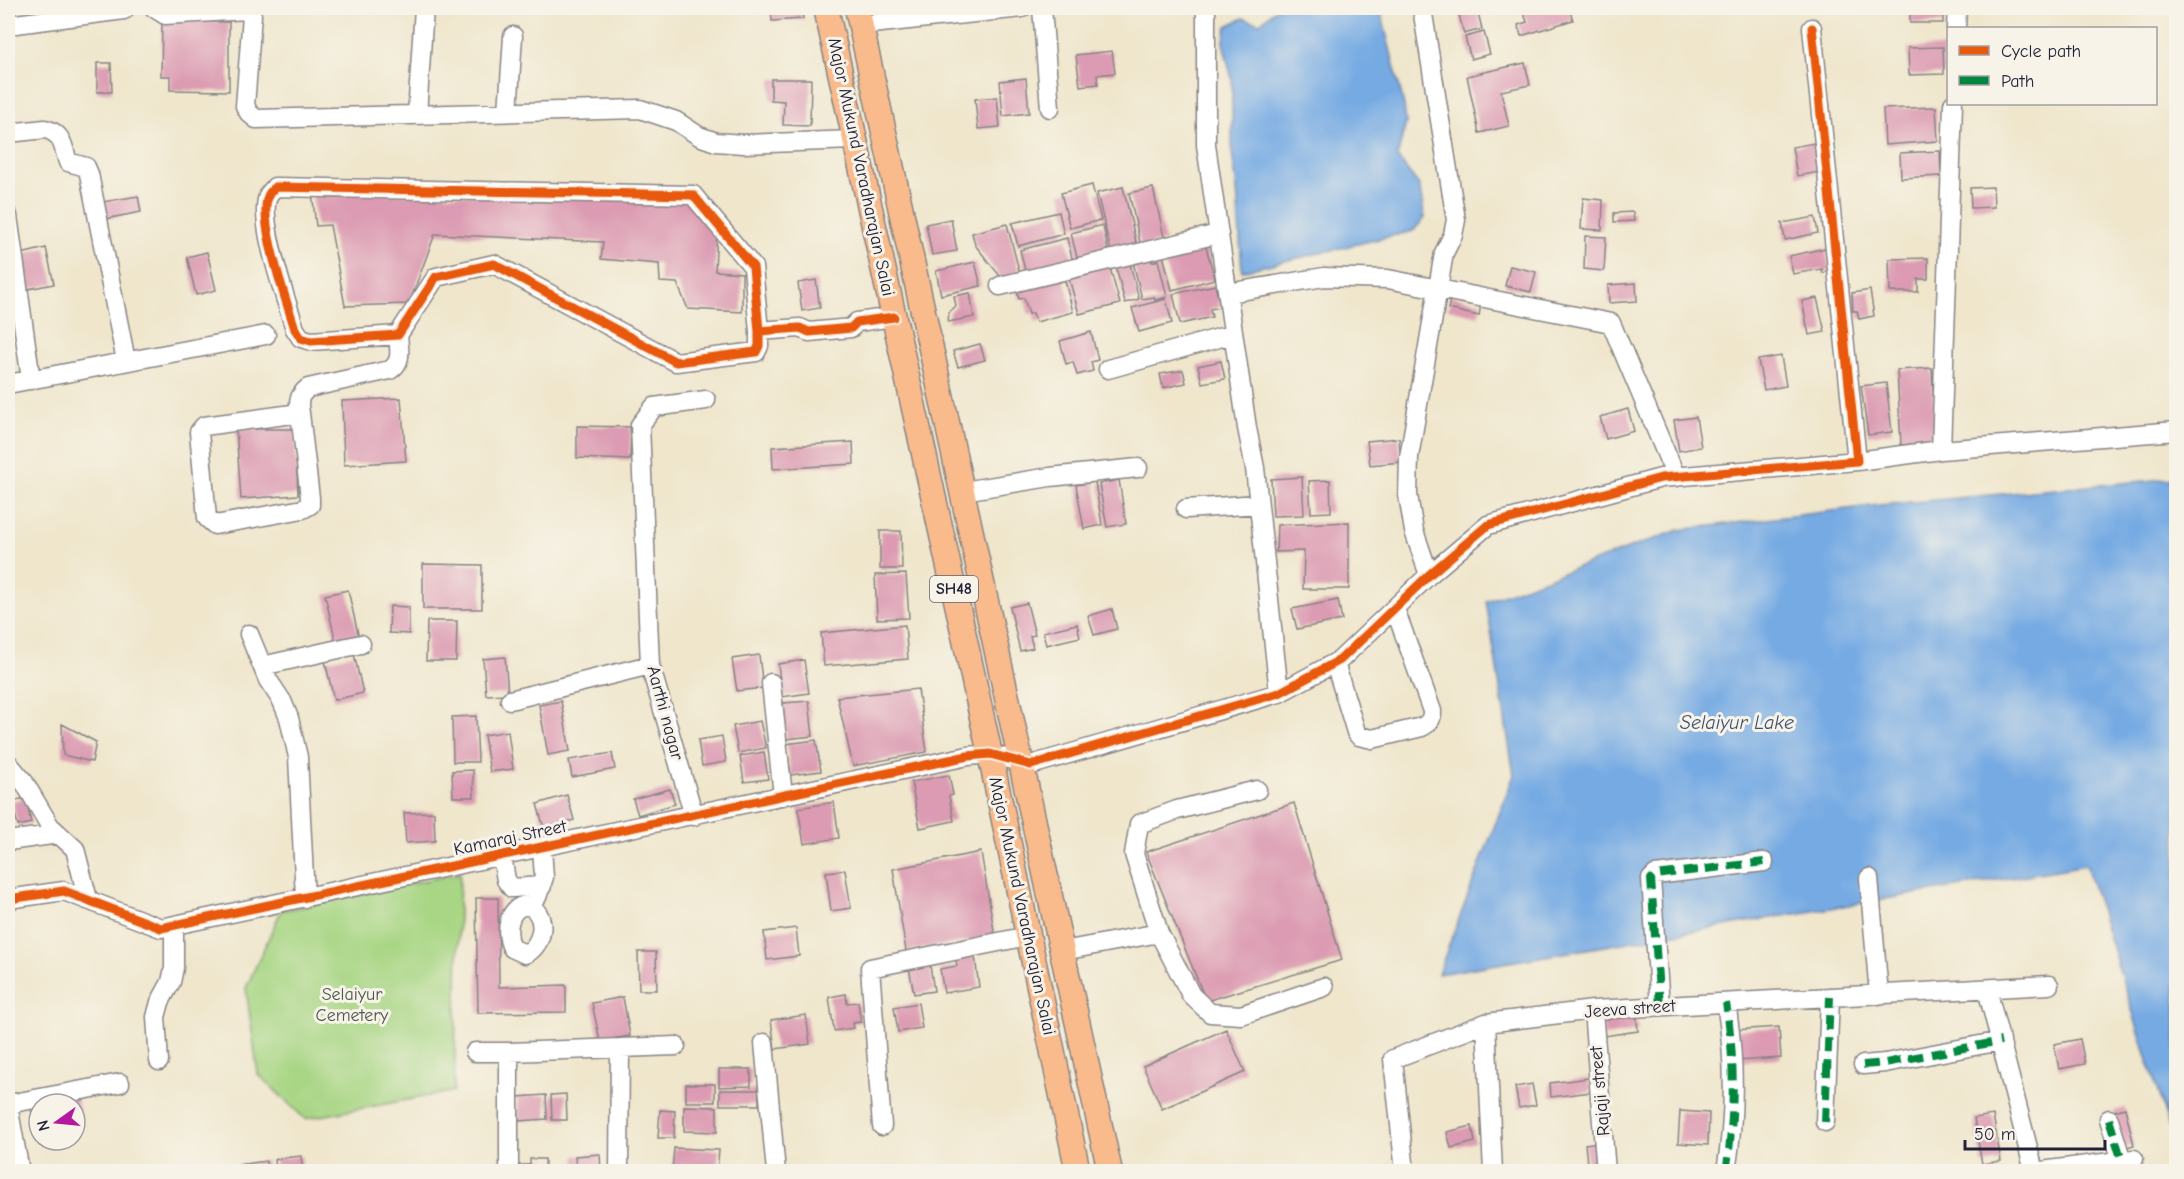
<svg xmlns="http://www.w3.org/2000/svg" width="2184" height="1179" viewBox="0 0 2184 1179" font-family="'Comic Neue',sans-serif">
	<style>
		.green { fill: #a8d684; stroke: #657c60; stroke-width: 1.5 }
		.water { fill: #76aae3; stroke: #4c668f; stroke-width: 1.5 }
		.building { fill: #dc9bb2 }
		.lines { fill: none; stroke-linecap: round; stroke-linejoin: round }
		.minor-casing { stroke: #888484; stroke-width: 21 }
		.major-casing { stroke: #888484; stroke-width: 27 }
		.minor { stroke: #fff; stroke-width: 18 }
		.major { stroke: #fabb8c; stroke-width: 24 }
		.quiet { stroke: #00873e; stroke-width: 8; stroke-dasharray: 15 8; stroke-linecap: butt }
		.cycleway-casing { stroke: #f7f3e8; stroke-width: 13 }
		.cycleway { stroke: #e8590c; stroke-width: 9 }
		.labels { text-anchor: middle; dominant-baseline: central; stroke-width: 6; stroke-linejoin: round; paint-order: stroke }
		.shield { fill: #f7f3e8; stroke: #62616f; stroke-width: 1.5 }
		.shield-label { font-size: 16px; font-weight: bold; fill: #22223b }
		.street-label { font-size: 18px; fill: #22223b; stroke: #f7f3e8 }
		.park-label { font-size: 18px; fill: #4a5851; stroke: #f7f3e8 }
		.water-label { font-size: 20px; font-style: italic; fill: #3f5276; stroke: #f7f3e8 }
	</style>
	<rect width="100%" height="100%" fill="#f7f3e8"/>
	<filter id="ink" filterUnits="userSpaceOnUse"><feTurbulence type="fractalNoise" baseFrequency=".0167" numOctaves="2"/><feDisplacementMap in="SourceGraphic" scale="12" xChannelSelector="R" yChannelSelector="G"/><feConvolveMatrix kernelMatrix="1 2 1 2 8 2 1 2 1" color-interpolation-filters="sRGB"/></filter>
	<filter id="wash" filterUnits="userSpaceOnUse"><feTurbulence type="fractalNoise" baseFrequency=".008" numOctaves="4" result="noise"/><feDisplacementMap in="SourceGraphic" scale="24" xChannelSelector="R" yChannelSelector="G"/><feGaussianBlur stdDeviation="1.35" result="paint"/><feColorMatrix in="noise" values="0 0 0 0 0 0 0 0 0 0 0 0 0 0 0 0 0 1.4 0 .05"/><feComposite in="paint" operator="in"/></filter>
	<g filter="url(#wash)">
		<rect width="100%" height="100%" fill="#efe6cc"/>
		<path class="green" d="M460,873L454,1091L305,1119L258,1074L246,988L281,911Z"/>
		<path class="water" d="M1277,8H1380L1404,105L1406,123L1397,157L1419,185L1425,218L1413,231L1242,271L1237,189L1232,153V79L1223,43L1227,26L1243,18L1260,23Z
			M2176,478V1149L2086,865L1438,974L1514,775L1486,601L1679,530L1880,505Z"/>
		<g id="blocks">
			<path class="building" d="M771,8H802L803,19L772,21Z
				M1470,8H1477L1482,29L1464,34L1458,11Z
				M1541,8H1569L1573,20L1521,36L1518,25L1527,22L1524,13Z
				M1910,9H1943V23H1910Z
				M162,21L229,22V91L170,90V76H161Z
				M1484,32L1490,54L1471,59L1465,37Z
				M1943,47L1944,74L1909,75L1908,48Z
				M1112,51L1115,73L1097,75L1098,84L1080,86L1076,55Z
				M97,63H111L112,92H97Z
				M1525,63L1530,85L1501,91L1509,126L1479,133L1467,76Z
				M1026,78L1029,113L1003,116L1000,81Z
				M771,79H811L810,126L783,125L784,101L771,100Z
				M997,97L1000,127L978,129L975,99Z
				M1936,107L1938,141L1885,145L1883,109Z
				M1814,143L1820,172L1797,176L1792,147Z
				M1940,151L1941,176L1901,178L1900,153Z
				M1092,185L1101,220L1070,228L1061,193Z
				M1123,187L1137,246L1111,252L1097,193Z
				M1993,187L1994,207L1971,208L1970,188Z
				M1153,188L1165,241L1141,247L1129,193Z
				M312,192L692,199L717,230L715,271L742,273V312L688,309L677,283L660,282L659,264L601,259L603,242L435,234L409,304L345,306L330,225L316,226Z
				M138,196L141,212L105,219L102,202Z
				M1583,198L1603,200L1602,230L1581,229Z
				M1059,212L1064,234L1018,246L1012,223Z
				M1633,212L1634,221L1614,222V213Z
				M1815,217L1818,233L1785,240L1782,223Z
				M951,219L957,251L932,255L926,224Z
				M1007,224L1021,278L1004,281L975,245L972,233Z
				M1103,225L1109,255L1078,262L1071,233Z
				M1585,236L1606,237L1604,271L1584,269Z
				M1067,238L1074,266L1027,278L1020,250Z
				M1204,240L1215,279L1172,290L1162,251Z
				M46,248L54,284L28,289L21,254Z
				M1826,248L1830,271L1823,273L1822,269L1793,274L1789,256Z
				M207,252L216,290L196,295L187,257Z
				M1151,258L1152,262L1158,260L1167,297L1155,300L1154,297L1142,299L1133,262Z
				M1928,258V279H1918V292H1890L1889,259Z
				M1129,260L1139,299L1125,303L1115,263Z
				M975,262L981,286L941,295L936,271Z
				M1109,264L1120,304L1079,314L1068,275Z
				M1510,266L1536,272L1531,292L1505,286Z
				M1063,273L1073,312L1036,322L1033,313L1029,314L1024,298L1019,299L1015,285Z
				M816,280L820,308L802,311L798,283Z
				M1636,283L1637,301L1609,303L1608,285Z
				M1215,285L1220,307L1210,309L1212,317L1180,324L1173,294Z
				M1870,290L1874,316L1859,319L1857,311H1853L1852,293Z
				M970,293L974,317L948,322L949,312L956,306L954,296Z
				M1451,296L1481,303L1479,316L1448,309Z
				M1817,298L1825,332L1809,335L1802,301Z
				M1166,299L1172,323L1139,332L1132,308Z
				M1091,332L1098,360L1091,362L1093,371L1077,375L1073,362L1066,364L1060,341Z
				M980,344L985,360L958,367L953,351Z
				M1781,356L1786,386L1764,390L1758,360Z
				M1221,361L1225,379L1202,383L1198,366Z
				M1932,368L1936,443L1901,445L1897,370Z
				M1183,370L1186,383L1163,388L1160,374Z
				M1886,383L1892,432L1868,435L1861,386Z
				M401,398L406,461L344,465L342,401Z
				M1628,409L1634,431L1606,439L1600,417Z
				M1696,417L1701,447L1679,451L1674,420Z
				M577,426L631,427L630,460L577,458Z
				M236,429H295L298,495L241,499Z
				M1399,438L1401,462L1370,465L1367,441Z
				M853,442L854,464L773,469L772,447Z
				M1302,477L1304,515L1273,516L1271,479Z
				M1119,480L1126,524L1107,527L1099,484Z
				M1330,480L1331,512L1311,513L1309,481Z
				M1095,482L1102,525L1084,529L1076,485Z
				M1349,522V589H1303L1304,551L1276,552L1277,525Z
				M880,531H901L902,569H880Z
				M423,564L482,565V609H423Z
				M906,574L909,618L877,619L875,575Z
				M348,590L359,638L336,643L325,595Z
				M1338,600L1342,620L1297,629L1292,609Z
				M1027,603L1035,635L1030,636L1033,648L1020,651L1010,607Z
				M390,606L409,607V634L389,633Z
				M1112,609L1117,629L1094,635L1088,616Z
				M427,621H457L456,661H426Z
				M1077,624L1080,637L1046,645L1043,632Z
				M905,625L908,659L824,666L821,633Z
				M354,654L363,693L334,700L325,661Z
				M759,655L763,688L737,691L732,659Z
				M505,657L508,694L486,695L483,659Z
				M804,660L809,693L782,697L778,664Z
				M918,689L927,752L853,766L837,697Z
				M561,701L570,751L548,755L539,705Z
				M809,701L813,736L786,739L783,703Z
				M476,716L478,762H453L452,717Z
				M760,721L766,748L738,753L733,726Z
				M62,724L96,742L92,762L63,755Z
				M508,731L513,769L490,772L484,735Z
				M722,736L726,762L702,766L698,740Z
				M816,740L821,771L791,775L786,744Z
				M764,752L768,779L744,782L740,756Z
				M612,753L615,769L572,777L569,760Z
				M473,770L474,797H453L452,771Z
				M949,775L953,795L949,796L954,821L920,828L911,782Z
				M670,789L675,804L638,815L633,799Z
				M567,795L574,820L544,828L537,804Z
				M26,798L31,823L18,826L12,801Z
				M834,802L839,838L804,844L798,808Z
				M1294,803L1342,960L1206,1001L1146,852Z
				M434,812L435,841L406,843L404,813Z
				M981,852L995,937L906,951L893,869Z
				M845,870L851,908L831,911L826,872Z
				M476,898H498L499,987L566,985V1012L478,1013Z
				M796,928L799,956L767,960L764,932Z
				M638,952H656L657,990H639Z
				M975,957L979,987L944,993L940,969L957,966L956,960Z
				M930,965L934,991L914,994L909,968Z
				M846,994L847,1003L858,1002L861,1022L853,1023L854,1028L834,1031L829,997Z
				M623,997L630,1036L600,1041L592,1003Z
				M918,1003L922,1028L898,1032L894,1007Z
				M1636,1012L1638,1031L1604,1036L1602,1016Z
				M806,1015L810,1044L775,1049L771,1020Z
				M1779,1027L1781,1058L1736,1061L1734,1030Z
				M1226,1029L1245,1072L1162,1109L1143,1066Z
				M2080,1039L2085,1064L2059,1069L2054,1044Z
				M719,1069H751V1086L719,1087Z
				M1589,1078L1591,1092L1551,1097L1550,1083Z
				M686,1084H715V1102H686Z
				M1532,1084L1536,1105L1519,1108L1515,1087Z
				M720,1090H759V1105H720Z
				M566,1094L567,1120H552L551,1095Z
				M76,1095L81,1119L75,1120V1104H40Z
				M546,1095L547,1119L519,1121L517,1097Z
				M39,1103V1128L36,1129L30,1105Z
				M684,1106L717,1107V1132L684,1131Z
				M2125,1108L2134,1145L2123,1148L2114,1111Z
				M660,1110L675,1111L674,1138H658Z
				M1680,1111L1709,1113L1708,1145L1678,1143Z
				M1993,1115L2001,1161L1982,1164L1974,1118Z
				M1472,1126L1475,1142L1451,1148L1447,1132Z
				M1599,1142L1601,1161L1587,1163L1585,1144Z
				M674,1148L719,1150L717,1172H672Z
				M600,1154L601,1172H576L575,1156Z
				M301,1156L303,1172H276L275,1159Z
				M530,1159H545V1172H519V1165H530Z
				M266,1161L267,1172H237V1165Z"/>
		</g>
	</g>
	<g filter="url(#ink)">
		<use href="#blocks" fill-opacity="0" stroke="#888484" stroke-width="1.5"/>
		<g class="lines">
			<g class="minor-casing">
				<path id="minor" d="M154,8L165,15L247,10L252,15L245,106L249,113L256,119L640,109L676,121L699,136L716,142L743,144L855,140
					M1042,8L1050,108
					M1206,8V145L1247,428L1255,468L1279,693
					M1422,8L1456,220L1453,235L1444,253L1409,457L1408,495L1414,531L1429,575
					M8,25L124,10V8
					M862,25L1022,8
					M1956,28L1957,8
					M508,112L513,36
					M417,115L424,8
					M8,133L45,129C63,133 63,147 68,162L86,167L89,174L126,361
					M8,216L31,380
					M1000,286L1218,234
					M1228,293L1324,277L1388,279L1611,323L1676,477
					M759,331V346L756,352L676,362L494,264L436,277L398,335L311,341L301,338L295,329C287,302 256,217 269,194C270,192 274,189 275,187L693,195L753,267L759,331L800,328L809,332L851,328L857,322L894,317
					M1108,369L1233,334
					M8,384L266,335
					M300,413L204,426L199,432L207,518L215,525L303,509L310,505V498L300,413C298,402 298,396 308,388L390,370C403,362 399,349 398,335
					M1941,450L2176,431
					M1857,461L1941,450L1953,104
					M963,491L1050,477L1138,468
					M1186,509L1258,504
					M249,634L268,680L282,701L289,718L298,757L305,898
					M1335,663L1356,732L1359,736L1372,739L1422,727C1429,723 1432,720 1432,711L1395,609
					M262,666L361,644
					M771,683L783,796
					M510,700L650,665
					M8,763L24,782L50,826L75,849L88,899
					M694,816L650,665L640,425L654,407L706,400
					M8,841L59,834
					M502,856L506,880L512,888L542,886
					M1869,878L1879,995
					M537,897L544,877L542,848
					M8,899L64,891L161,928L968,756L990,754L1031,765L1279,693L1340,660L1429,575L1488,525L1661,478L1857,461L1812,28
					M527,905C549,913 544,946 525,954L512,948C505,933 507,907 527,905Z
					M1159,933L1134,854L1139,824L1177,810L1257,790
					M1063,951L1159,933L1191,995L1210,1013L1241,1015L1324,987
					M1987,989L2034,1171
					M1660,1006L1651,879L1655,875L1764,862
					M1593,1010L1606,1172
					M1486,1023L1493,1172
					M764,1043L776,1172
					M475,1052H509
					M159,1061L156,1017L160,1002L171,982L174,968V926
					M1863,1065L1885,1063L2001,1041
					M8,1104L120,1083
					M8,1105L20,1172
					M2109,1119L2122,1161
					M1825,1122L1830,997
					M882,1126L870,968L1028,936
					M509,1165V1052L676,1046
					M619,1172L620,1048
					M1405,1172L1393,1059L1486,1023L1593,1010L2049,985
					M1726,1172C1735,1116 1735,1058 1726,1003
					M2034,1172L2134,1159"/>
			</g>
			<g class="major-casing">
				<path id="major" d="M826,8L990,754L1078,1172
					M857,8L1110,1172"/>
			</g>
			<use href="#minor" class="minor"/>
			<use href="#major" class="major"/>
			<path class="quiet" d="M1660,1006L1651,879L1655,875L1764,862
				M1863,1065L1885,1063L2001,1041
				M2109,1119L2122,1161
				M1825,1122L1830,997
				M1726,1172C1735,1116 1735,1058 1726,1003"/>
			<g class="cycleway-casing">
				<path id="cycleway" d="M759,331V346L756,352L676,362L494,264L436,277L398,335L311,341L301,338L295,329C287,302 256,217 269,194C270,192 274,189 275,187L693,195L753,267L759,331L800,328L809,332L851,328L857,322L894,317
					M8,899L64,891L161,928L968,756L990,754L1031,765L1279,693L1340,660L1429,575L1488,525L1661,478L1857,461L1812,28"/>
			</g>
			<use href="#cycleway" class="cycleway"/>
		</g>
	</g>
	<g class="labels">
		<rect class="shield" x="930" y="576" width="48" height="26" rx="4.5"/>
		<g class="shield-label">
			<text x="954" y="589">SH48</text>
		</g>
		<g class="street-label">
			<text transform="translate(861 167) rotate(78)">Major Mukund Varadharajan Salai</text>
			<text transform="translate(665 713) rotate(75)">Aarthi nagar</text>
			<text transform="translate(510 838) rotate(-12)">Kamaraj Street</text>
			<text transform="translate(1022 906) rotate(78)">Major Mukund Varadharajan Salai</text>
			<text transform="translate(1630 1009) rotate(-4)">Jeeva street</text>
			<text transform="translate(1600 1091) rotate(-95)">Rajaji street</text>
		</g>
		<g class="park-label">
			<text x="352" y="994">Selaiyur<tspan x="352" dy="21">Cemetery</tspan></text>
		</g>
		<g class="water-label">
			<text x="1737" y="722">Selaiyur Lake</text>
		</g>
	</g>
	<rect width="2184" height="1179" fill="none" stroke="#f7f3e8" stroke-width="30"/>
	<rect x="1947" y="27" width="210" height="78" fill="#f7f3e8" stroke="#a29fa3" stroke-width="1.5"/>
	<rect x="1959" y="46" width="30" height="9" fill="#e8590c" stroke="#a29fa3" stroke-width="1.5"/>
	<text x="2001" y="57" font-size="18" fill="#22223b">Cycle path</text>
	<rect x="1959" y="76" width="30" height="9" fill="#00873e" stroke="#a29fa3" stroke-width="1.5"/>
	<text x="2001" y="87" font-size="18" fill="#22223b">Path</text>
	<g transform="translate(57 1122) rotate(255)"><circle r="28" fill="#f7f3e8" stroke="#a29fa3" stroke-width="1.5"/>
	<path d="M0-4.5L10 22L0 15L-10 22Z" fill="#b5179e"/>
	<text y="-9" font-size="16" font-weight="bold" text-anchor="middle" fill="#22223b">N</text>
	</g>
	<path d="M1965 1140v9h140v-9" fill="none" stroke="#22223b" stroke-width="3"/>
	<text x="1974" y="1140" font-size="18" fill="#22223b" stroke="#f7f3e8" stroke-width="4.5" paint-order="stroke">50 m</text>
</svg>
